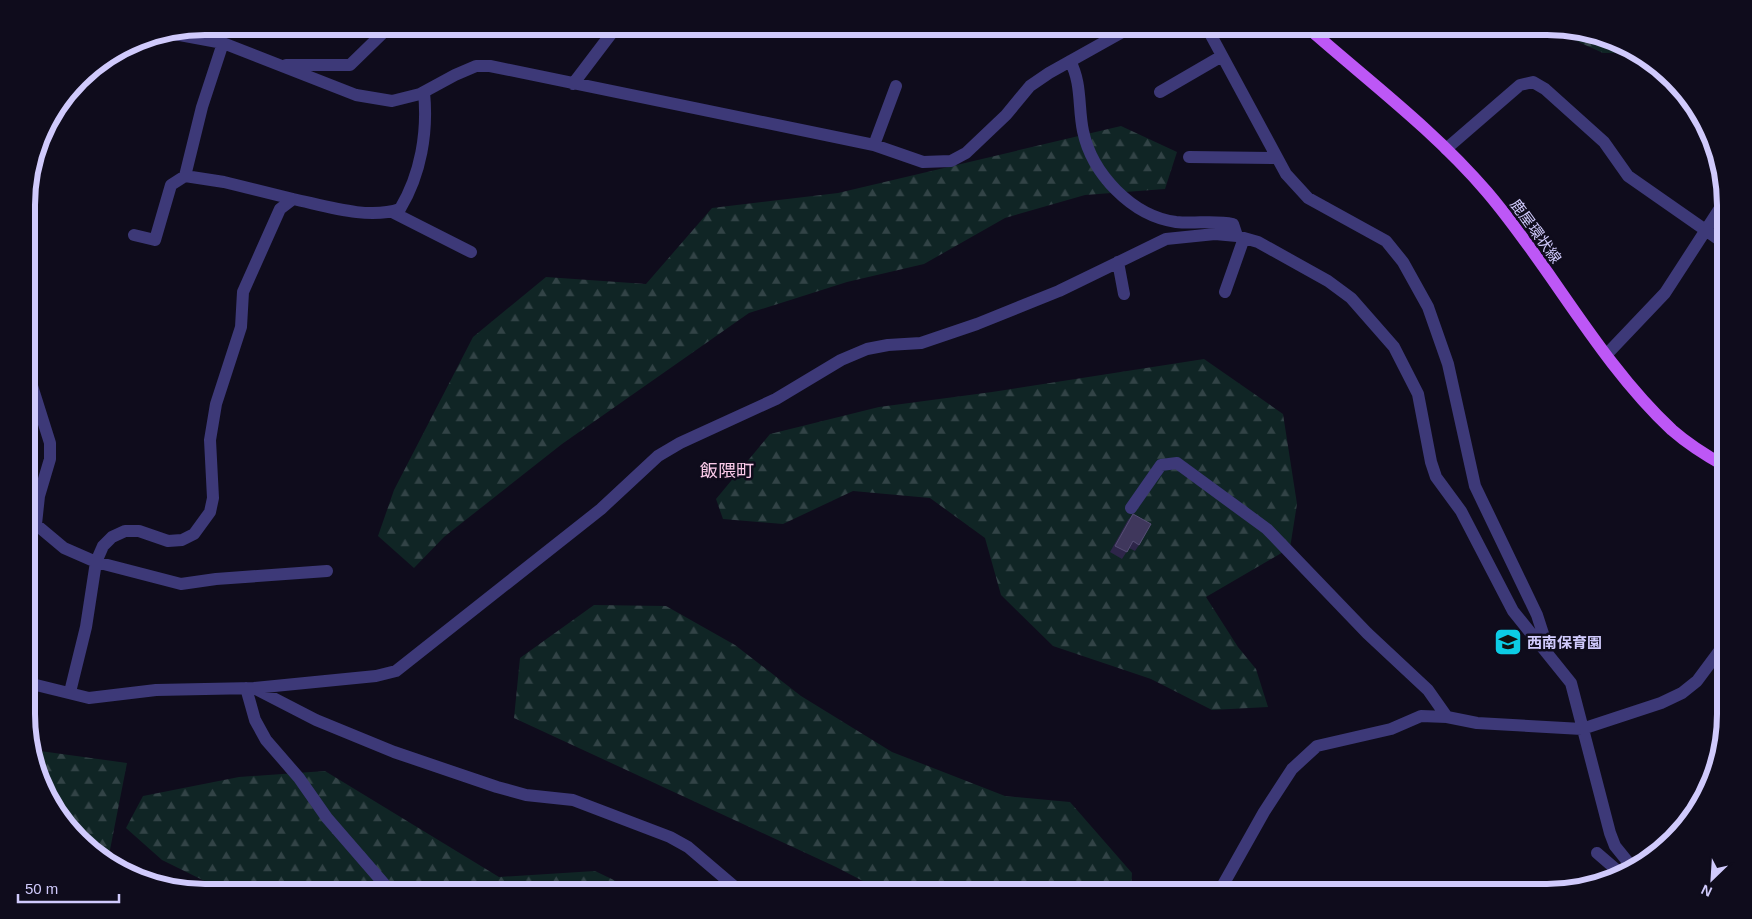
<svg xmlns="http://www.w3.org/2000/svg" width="1752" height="919" viewBox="0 0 1752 919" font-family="Helvetica,'Noto Sans JP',sans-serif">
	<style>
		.forest { fill: url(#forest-firs) }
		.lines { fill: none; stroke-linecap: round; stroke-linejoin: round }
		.minor { stroke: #3d3978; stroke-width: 12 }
		.major { stroke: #bd57f6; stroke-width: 12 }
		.wall { fill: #2d2549 }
		.building { fill: #3f375c; stroke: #564e75 }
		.labels { text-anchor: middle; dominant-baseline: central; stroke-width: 5; stroke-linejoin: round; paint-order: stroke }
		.street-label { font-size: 15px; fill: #d0cafc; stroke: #0f0c1c }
		.poi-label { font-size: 15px; font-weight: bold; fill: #d0cafc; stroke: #0f0c1c; text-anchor: start }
		.quarter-label { font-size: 18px; fill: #fccbea; stroke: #0f0c1c }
		.rim { fill: none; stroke: #d0cafc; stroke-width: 6 }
	</style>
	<defs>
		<pattern id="forest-firs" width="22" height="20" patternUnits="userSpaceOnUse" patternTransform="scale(1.25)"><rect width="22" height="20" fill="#102525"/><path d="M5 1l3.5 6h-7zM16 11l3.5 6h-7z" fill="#324346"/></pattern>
	</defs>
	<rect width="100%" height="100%" fill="#0f0c1c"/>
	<path class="forest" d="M1543,26L1626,45L1636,53H1603Z
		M1121,126L1177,152L1165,189L1085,195L1005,218L924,264L847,282L749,313L562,444L444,537L414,568L378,536L394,490L473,337L546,277L646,284L712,208L838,193Z
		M1204,359L1283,414L1297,504L1290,548L1206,597L1238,647L1256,669L1268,707L1212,710L1151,679L1053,646L1001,595L985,538L930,498L853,491L783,524L723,519L716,499L770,434L879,407L992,392Z
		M594,605L666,606L735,645L801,696L892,752L1005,796L1070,802L1132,873L1131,892L886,893L836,867L514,718L520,658Z
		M33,750L127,763L108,860L63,823Z
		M325,771L499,877L595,871L641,893H229L162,860L126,828L143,796L239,777Z"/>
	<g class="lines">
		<path class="minor" d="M1206,26L1286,174L1308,198L1386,241L1403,262L1428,307L1448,364L1475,486L1537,615L1548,649
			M169,33L223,43L356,95L392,101L420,94L455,75L476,66H490L874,145L923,162L951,161L966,153L1006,115L1030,86L1049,73L1133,26
			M1070,61C1082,83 1078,107 1083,131C1092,174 1132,216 1176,222C1195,224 1214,220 1233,224L1237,236
			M286,65H350L390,26
			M573,84L617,26
			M1160,92L1222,56
			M874,145L896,86
			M1446,149L1520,85L1533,82L1545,89L1604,142L1628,176L1724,243
			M1189,157L1277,158
			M185,176L224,182L293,199
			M392,212L471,252
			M134,235L155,240L171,185L185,176L202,107L223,43
			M1118,262L1124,294
			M1225,292L1244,238
			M1607,354L1665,293L1724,202
			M27,370L50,443V459L39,496L36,524
			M1131,508L1161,465L1177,463L1267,529L1367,633L1428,690L1447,717
			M27,517L64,548L96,562L181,584L216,579L327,571
			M28,683L89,698L156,690L254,688L376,676L396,671L601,509L658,456L680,443L776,399L841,360L867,349L888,345L921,343L977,324L1059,291L1166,239L1215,234L1237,236L1258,242L1328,281L1351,298L1394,347L1418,394L1431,462L1436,477L1461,511L1513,611L1571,683L1610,833L1615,846L1632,867
			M246,688L255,720L266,740L299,778L327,818L392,893
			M254,688L316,720L394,752L497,787L526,795L573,800L670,837L688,847L742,893
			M70,692L86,627L96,562L103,546L112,537L125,531H139L168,541L182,540L194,534L210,512L213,498L210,440L216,404L241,327L243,292L280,209L293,199C326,206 368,220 400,209C421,174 428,132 424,92
			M1597,853L1619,872
			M1219,892L1264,812L1292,769L1317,746L1391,729L1421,716L1447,717L1477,723L1582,729L1661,703L1682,693L1697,681L1726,642"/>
		<path class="major" d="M1306,26C1367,80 1434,130 1487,192C1551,267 1599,362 1672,430C1688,444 1707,456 1725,466"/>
	</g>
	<path class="wall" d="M1133,514L1139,545L1135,551L1129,548L1122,559L1110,552L1128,520Z"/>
	<path class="building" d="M1133,514L1151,524L1139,545L1133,541L1127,552L1115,546Z"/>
	<defs>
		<g id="school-square" transform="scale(1.4375)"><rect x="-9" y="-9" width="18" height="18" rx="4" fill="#0ccce5" stroke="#0f0c1c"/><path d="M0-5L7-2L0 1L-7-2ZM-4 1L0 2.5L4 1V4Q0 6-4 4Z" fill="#111"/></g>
	</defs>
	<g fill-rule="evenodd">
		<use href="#school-square" x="1508" y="642"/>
	</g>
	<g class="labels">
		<g class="street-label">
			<text transform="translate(1536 231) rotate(54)">鹿屋環状線</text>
		</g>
		<g class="poi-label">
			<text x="1527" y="642">西南保育園</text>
		</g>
		<g class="quarter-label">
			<text x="727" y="471">飯隈町</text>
		</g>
	</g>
	<path d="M0 0H1752V919H0ZM205 35H1547A170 170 0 0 1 1717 205V714A170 170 0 0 1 1547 884H205A170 170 0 0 1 35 714V205A170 170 0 0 1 205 35Z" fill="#0f0c1c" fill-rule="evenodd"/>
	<path class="rim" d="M205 35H1547A170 170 0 0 1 1717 205V714A170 170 0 0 1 1547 884H205A170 170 0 0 1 35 714V205A170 170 0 0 1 205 35Z"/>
	<g transform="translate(1712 879) rotate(205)" stroke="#0f0c1c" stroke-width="4" paint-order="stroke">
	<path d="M0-4L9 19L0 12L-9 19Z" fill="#d0cafc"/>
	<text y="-8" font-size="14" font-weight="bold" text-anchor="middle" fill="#d0cafc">N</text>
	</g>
	<path d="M18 894v8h101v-8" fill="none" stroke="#d0cafc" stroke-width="2.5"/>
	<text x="25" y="894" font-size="15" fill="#d0cafc" stroke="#0f0c1c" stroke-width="4" paint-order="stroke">50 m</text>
</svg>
